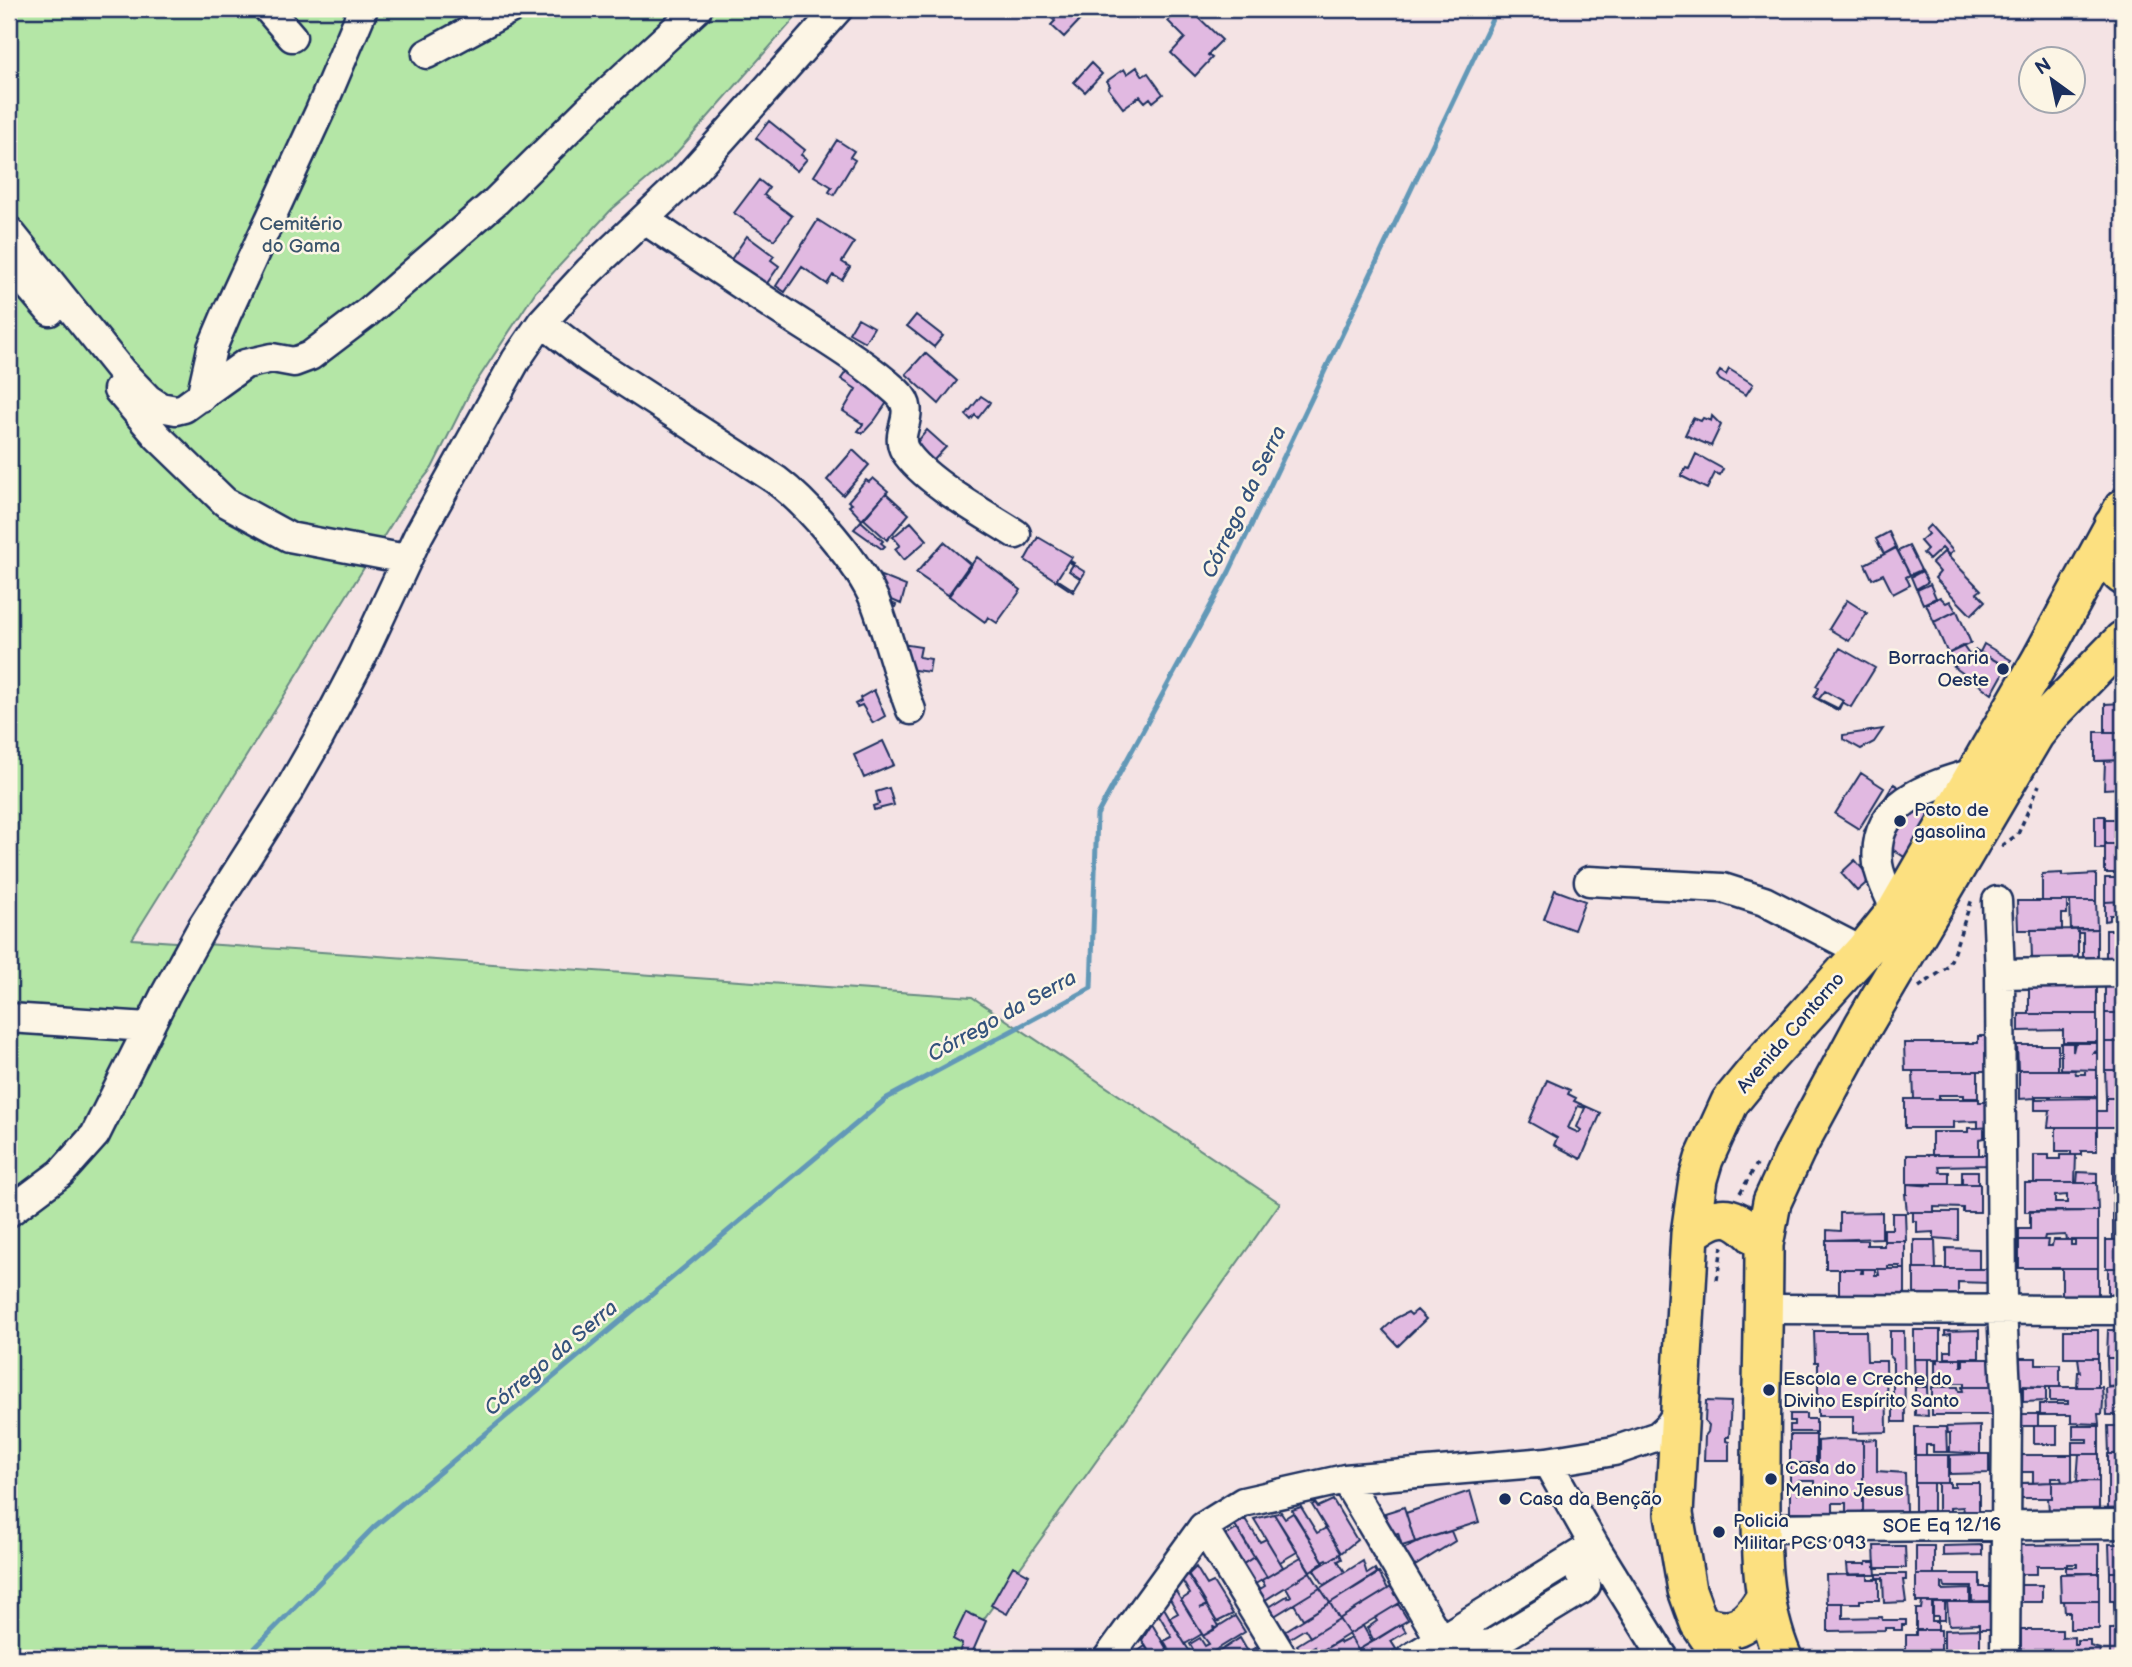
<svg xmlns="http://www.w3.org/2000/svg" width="2132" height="1667" viewBox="0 0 2132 1667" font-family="'Balsamiq Sans',sans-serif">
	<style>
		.green { fill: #b4e6a6; stroke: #688a82; stroke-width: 2 }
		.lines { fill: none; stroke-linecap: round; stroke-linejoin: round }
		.stream { stroke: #6298b7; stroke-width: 5 }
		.building { fill: #e1b9e1; stroke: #1b2f5e; stroke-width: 2; fill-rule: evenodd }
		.minor-casing { stroke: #1b2f5e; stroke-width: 33 }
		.major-casing { stroke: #1b2f5e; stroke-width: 42 }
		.path { stroke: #1b2f5e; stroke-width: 3.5; stroke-dasharray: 5 5; stroke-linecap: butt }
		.minor { stroke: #fcf5e5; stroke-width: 28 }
		.major { stroke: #fce080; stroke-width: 37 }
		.poi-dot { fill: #1b2f5e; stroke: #fcf5e5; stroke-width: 2.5 }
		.labels { text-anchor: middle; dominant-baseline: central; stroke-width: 5; stroke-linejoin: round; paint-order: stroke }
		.park-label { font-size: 19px; fill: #3a546c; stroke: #fcf5e5 }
		.poi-label { font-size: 19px; fill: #1b2f5e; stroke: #fcf5e5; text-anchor: start }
		.street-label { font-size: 19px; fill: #1b2f5e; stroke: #fcf5e5 }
		.water-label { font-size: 21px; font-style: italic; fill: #33527c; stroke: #fcf5e5 }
	</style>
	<rect width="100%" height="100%" fill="#f4e3e4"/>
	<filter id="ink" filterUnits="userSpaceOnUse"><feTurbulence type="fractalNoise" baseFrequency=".0143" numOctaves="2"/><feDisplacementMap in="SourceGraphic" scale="14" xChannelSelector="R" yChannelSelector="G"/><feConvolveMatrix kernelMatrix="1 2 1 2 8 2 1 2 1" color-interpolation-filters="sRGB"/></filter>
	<g filter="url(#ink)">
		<path class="green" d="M9,9H803L672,158L611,210L536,291L471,390L432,468L407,499L132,939L972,997L1280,1203L956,1658H9Z"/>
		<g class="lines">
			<path class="stream" d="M245,1658L374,1527L887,1098L1091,988L1097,815L1229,572L1497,9"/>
		</g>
		<path class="building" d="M1058,9H1071L1081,19L1064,37L1051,25L1055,21L1050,17Z
			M1180,9H1190L1222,40L1210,52L1208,55L1212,58L1195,76L1171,53L1185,38L1168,21Z
			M1091,63L1102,74L1085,92L1074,82Z
			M1137,67L1143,76L1148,73L1163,94L1153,102L1150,98L1145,102L1140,96L1123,108L1108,88L1110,86L1107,81L1124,69L1127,74Z
			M769,121L805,150L801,155L807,159L797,171L756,138Z
			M837,140L854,151L850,157L855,160L834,195L829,192L832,187L814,176Z
			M759,180L769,188L764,195L792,216L774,240L734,213Z
			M818,220L854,243L842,262L850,267L842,280L833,275L827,284L802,267L785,292L776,286Z
			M747,236L774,256L771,260L779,266L763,289L728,264Z
			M916,315L943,336L934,347L907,326Z
			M858,318L874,327L865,342L849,333Z
			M925,353L957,381L939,404L906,374Z
			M848,369L890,398L875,420L863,433L858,431L863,424L843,411L856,389L841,379Z
			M1729,369L1753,384L1746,395L1720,380L1717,376L1720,371L1726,375Z
			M981,396L990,402L989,404L978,418L975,415L971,420L966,415Z
			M1712,416L1721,425L1711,446L1685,435L1693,418L1701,421L1703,418L1711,421Z
			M927,430L946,447L933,461L915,445Z
			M853,450L869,465L843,495L827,480Z
			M1696,454L1723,469L1720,475L1715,473L1707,489L1681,476L1686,468L1689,469Z
			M873,478L888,491L862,520L849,506L852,504L848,501L866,480L869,482Z
			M886,493L909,514L887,540L864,519Z
			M861,521L883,541L881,543L885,546L882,549L854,529Z
			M911,522L927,540L904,560L895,549L900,545L893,537Z
			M1930,525L1953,551L1949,555L1942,548L1929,560L1923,553L1927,549L1920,541L1928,534L1925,530Z
			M1889,532L1896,547L1884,554L1876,539Z
			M1038,537L1072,557L1069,562L1085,572L1073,592L1025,560Z
			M944,542L970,564L948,595L916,573Z
			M1909,546L1921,570L1910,575L1898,551Z
			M1896,548L1910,575L1906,577L1910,585L1893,594L1883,574L1872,579L1865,564Z
			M1944,552L1981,590L1977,593L1985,601L1971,615L1935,578L1940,572L1932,563Z
			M977,557L1021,590L997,623L988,617L985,622L949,596Z
			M1069,560L1074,563L1069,571L1081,579L1074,590L1057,579Z
			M1922,571L1928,582L1916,589L1911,577Z
			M876,574L906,586L901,604L890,599L889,602L896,605L893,611L874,603L875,601L871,599L874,592L870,589Z
			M1930,584L1936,598L1923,604L1917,590Z
			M1940,597L1946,603L1950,601L1956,611L1934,622L1926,604Z
			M1847,600L1867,613L1849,641L1829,629Z
			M1956,611H1957L1971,643L1948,654L1934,622Z
			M895,643L921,647L919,657L931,659L929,672L907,669Z
			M1984,644L2011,660L2007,667L1980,652Z
			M1963,646L1970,656L1954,667L1945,655Z
			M1840,648L1875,668L1851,707L1842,702L1837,710L1814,697L1819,688L1816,686Z
			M1976,650L2007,667L1992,694L1954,667Z
			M874,690L885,716L873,723L862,705L857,707L855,704L861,701L860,698Z
			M1825,691L1843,701L1839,709L1819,699Z
			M2123,703V732H2105V704Z
			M1883,729L1874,742L1861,749L1843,739V735Z
			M2095,732H2123V760L2095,761Z
			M883,741L894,765L864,778L854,755Z
			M2121,760L2120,788L2104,789L2105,761Z
			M1861,773L1884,788L1859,829L1835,814Z
			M1894,784L1936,811L1906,858L1864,831Z
			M889,788L894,805L874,810L873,806L879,804L876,792Z
			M2095,816H2105V848H2095Z
			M2119,816H2123V844H2105V819H2119Z
			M2105,844H2123V873H2105Z
			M1855,860L1871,879L1857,891L1841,873Z
			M2062,873V876L2096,874V901H2042V874Z
			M2105,878H2123V901L2105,902Z
			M1555,890L1585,901L1574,930L1544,919Z
			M2017,901H2067V914H2062V930H2018Z
			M2070,901H2096L2097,929L2071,930Z
			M2123,901V915H2110V920L2105,921V902Z
			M2078,929H2097V958H2083V933H2078Z
			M2078,929V958H2032L2031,930Z
			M2106,930H2123V936H2118V940H2123V958H2106Z
			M2029,986H2097V1014H2029Z
			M2105,986H2123V1013H2105Z
			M2105,1013H2123V1042H2105Z
			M2019,1014H2097V1042H2063V1030L2019,1031Z
			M1978,1036H1991L1992,1071H1905L1904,1043H1978Z
			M2105,1042H2123V1070H2105Z
			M2061,1043H2073V1052L2075,1043H2097V1051L2092,1053H2097V1070L2061,1069Z
			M2017,1045H2058V1070H2018Z
			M2019,1070H2075L2076,1074H2085V1070H2097V1096H2035V1098L2019,1099Z
			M2105,1070H2123V1098H2106Z
			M1913,1071H1978V1098H1964V1095H1939V1099H1914Z
			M1547,1080L1570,1090L1568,1094L1576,1098L1574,1101L1601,1113L1581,1159L1554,1145L1557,1138L1529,1122Z
			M2097,1098V1127H2048L2050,1110H2035V1099Z
			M2106,1098H2123V1127H2097V1111H2106Z
			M1905,1099H1979V1102H1992V1127L1978,1128V1121L1953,1122V1128H1905Z
			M1578,1106L1585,1108L1577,1127L1581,1130L1579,1133L1568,1128Z
			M2056,1127H2097V1151H2081V1155H2071V1151H2056Z
			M1968,1128H1984V1138L1979,1139V1155H1932V1132H1968Z
			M1907,1155H1992V1165L1939,1166L1940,1172H1949V1184H1907Z
			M2034,1155H2049V1159H2060V1155H2076L2075,1183H2034Z
			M2113,1155H2123V1183H2113Z
			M1962,1171H1978V1184H1962Z
			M2078,1172L2097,1173V1183H2077Z
			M2025,1183H2097L2098,1211L2025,1212ZM2067,1195V1203H2055V1196Z
			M2113,1183H2123V1211H2113Z
			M1907,1184L1932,1186V1184H1980V1212H1963V1208L1934,1207V1212H1907L1905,1194H1907Z
			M2030,1211H2098V1240H2066L2065,1235L2045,1236L2044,1240H2019V1229H2030Z
			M2113,1211H2123V1240H2113Z
			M1882,1212V1238L1827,1240V1230L1840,1231V1213Z
			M1913,1212H1958V1240L1934,1238V1232L1917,1233V1221H1913Z
			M1892,1213H1905L1906,1241H1884V1229H1892Z
			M1826,1240H1867V1245H1879V1246H1884V1241H1905V1269H1900V1266H1888V1269H1826Z
			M1914,1240H1935L1936,1269H1914Z
			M2019,1240H2048L2047,1246H2052L2053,1240H2071V1245H2075V1240H2098V1268H2019Z
			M2106,1240H2123V1268H2106Z
			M1946,1248L1979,1249V1269H1946Z
			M2062,1268H2098V1296L2062,1297Z
			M2108,1268H2123V1296H2108Z
			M1839,1269H1862L1861,1273H1863V1269H1875V1275H1879L1878,1269H1905V1297L1858,1295V1297H1841L1839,1294Z
			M1914,1269H1990L1989,1283L1958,1282V1297H1914Z
			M1417,1310L1426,1319L1398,1346L1383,1330L1396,1318L1408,1312L1411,1315Z
			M1914,1330H1940V1359H1914Z
			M1979,1330V1358H1945V1351H1951V1334L1945,1335V1331Z
			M2064,1330H2098V1358H2064Z
			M2108,1330H2118L2119,1358H2107Z
			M1814,1331H1866L1867,1361H1886L1887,1432L1853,1433V1416H1818V1362H1815Z
			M1890,1331H1904L1905,1422H1893V1359L1890,1356Z
			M2019,1358H2036V1364H2060V1387H2019Z
			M2078,1358H2098V1387H2077L2078,1372H2080Z
			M2107,1358H2123V1386L2108,1387Z
			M1914,1359H1928V1387H1915Z
			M1938,1359H1961V1366H1963V1359H1994V1387H1964V1383H1935V1361L1938,1362Z
			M2023,1386L2046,1387V1401L2023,1402Z
			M2123,1386V1415H2107L2106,1388Z
			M1915,1387H1927L1928,1416L1915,1415Z
			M1932,1387H1958L1959,1391H1963L1962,1387H1993V1415H1932Z
			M2050,1387H2102L2103,1402L2102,1414H2098L2099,1424L2071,1423V1415H2040V1404H2068V1401H2050Z
			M1706,1401L1731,1402L1729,1437H1726V1441L1729,1442V1460H1704L1705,1436L1708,1432L1709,1425L1705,1421Z
			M1790,1414H1806V1419H1816V1432H1790V1425H1794V1421H1790Z
			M2021,1414H2038V1426H2021Z
			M1980,1426V1454L1950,1452V1433H1947L1946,1427Z
			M2034,1426H2057V1444H2034Z
			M2073,1426H2099V1454H2072V1442H2087V1439H2073Z
			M2108,1426H2123V1454H2109Z
			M1915,1427H1946L1947,1452H1933V1445H1926V1455H1915Z
			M1790,1435H1816V1463H1790Z
			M1838,1439L1863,1440V1512H1846V1503H1833V1512H1790V1464H1818V1441ZM1798,1481H1815V1490L1798,1494Z
			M1877,1439V1471L1905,1473L1906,1511L1863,1512V1440Z
			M1980,1454H1989V1473L1950,1474V1455Z
			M2079,1454H2099V1481H2077Z
			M2108,1454H2123V1509L2108,1511Z
			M1915,1455H1948V1483H1915Z
			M2019,1455H2072V1482H2062L2061,1478H2052V1482L2033,1483V1472H2019Z
			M2099,1481V1511H2049L2048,1498H2052V1482Z
			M2052,1482V1498H2021V1483Z
			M1915,1483H1933V1511H1915Z
			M1938,1483H1950V1487H1955V1483H1979V1511H1964L1963,1507L1950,1508V1512H1938Z
			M1470,1491L1479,1522L1415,1542L1406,1513Z
			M1333,1500L1357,1540L1341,1553L1312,1505L1315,1503L1318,1507Z
			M1301,1507L1317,1533L1326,1528L1341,1553L1328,1561L1327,1559L1323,1561L1292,1510Z
			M1404,1507L1415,1542L1402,1546L1398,1533L1391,1535L1385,1513Z
			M1281,1512L1285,1518L1293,1513L1324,1562L1310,1571L1274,1514Z
			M1274,1514L1297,1552L1280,1562L1254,1519Z
			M1245,1519L1260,1542L1266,1539L1283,1567L1267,1577L1235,1525Z
			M1237,1529L1254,1557L1240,1566L1222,1538Z
			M1451,1531L1455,1541L1410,1569L1399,1551L1422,1540Z
			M2099,1544V1573H2066V1567H2077V1564H2067V1566H2037V1574H2021L2020,1545Z
			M2109,1544H2123V1572H2110Z
			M1982,1545V1555L1943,1556V1546Z
			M1874,1546H1905L1906,1568H1875Z
			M1916,1546H1934V1574H1916Z
			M1340,1554L1342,1559L1338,1561L1345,1572L1324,1585L1314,1570Z
			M1254,1557L1267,1577L1252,1586L1240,1566Z
			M1301,1557L1310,1572L1262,1602L1257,1591L1265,1586L1262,1580Z
			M1363,1561L1367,1574L1375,1569L1377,1573L1330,1603L1320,1588Z
			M1866,1562H1875L1876,1575H1848L1847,1564H1866Z
			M1013,1566L1029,1575L1007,1614L991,1605Z
			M1196,1567L1207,1585L1213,1582L1233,1614L1217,1622L1188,1575Z
			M1187,1572L1207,1605L1200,1608L1207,1606L1219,1626L1215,1629L1213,1626L1214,1630L1203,1636L1181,1600L1190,1594L1182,1580Z
			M1310,1572L1320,1588L1271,1618L1266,1609L1287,1596L1288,1598L1291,1596L1286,1587Z
			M2110,1572H2123V1601H2110Z
			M1379,1573L1388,1589L1339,1619L1330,1603Z
			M2095,1573H2099V1601H2061L2060,1574Z
			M1868,1574V1579H1879V1600H1860V1603H1827L1826,1575Z
			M1877,1574H1906V1580H1903L1906,1602L1884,1603L1883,1578H1877Z
			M1916,1574H1980V1587H1993V1602H1972V1587H1945L1944,1583H1942V1590L1970,1589V1602H1916Z
			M2021,1585H2042V1602H2021Z
			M1391,1587L1401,1602L1349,1634L1339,1619Z
			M1320,1588L1330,1603L1303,1619L1294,1604Z
			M1175,1590L1202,1634L1185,1644L1169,1618L1178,1613L1170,1599Z
			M1995,1601V1629H1979V1624L1949,1625L1947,1602Z
			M2064,1601H2099V1629H2070V1612H2065Z
			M2114,1601H2123V1629H2115Z
			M1922,1602H1932V1621H1938V1630H1916V1609H1921Z
			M1933,1602H1945V1620H1938V1616H1933Z
			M1330,1603L1339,1619L1310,1637L1305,1629L1290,1638L1285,1631Z
			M1828,1603H1843V1618L1881,1617L1882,1620H1906V1625H1902V1630H1894V1628H1885V1630L1828,1631Z
			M1398,1604L1408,1620L1374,1641L1367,1628L1377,1621L1375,1618Z
			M1164,1608L1185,1644L1194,1658H1174L1164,1641L1172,1637L1159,1615Z
			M966,1612L986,1621L970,1658L959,1653L962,1644L953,1639Z
			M1235,1616L1245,1632L1203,1658H1194L1191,1653L1194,1651L1190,1644L1200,1638L1205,1646L1209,1644L1203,1636Z
			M1339,1619L1349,1634L1318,1653L1315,1647L1303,1654L1297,1645Z
			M1152,1624L1172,1658H1153L1142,1640Z
			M1401,1624L1406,1632L1391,1641L1396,1649L1380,1658H1363L1358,1650Z
			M1363,1626L1372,1642L1358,1650L1349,1634Z
			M1980,1629V1658H1968V1650H1944V1630Z
			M2110,1629H2123V1657H2110Z
			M1916,1630H1941V1658H1906V1635H1916Z
			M2021,1630H2062V1638L2074,1637V1644H2077V1640H2090V1646L2100,1649L2099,1657L2021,1658Z
			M1240,1638L1248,1652L1238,1658H1216L1214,1655Z
			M1351,1638L1358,1650L1348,1657L1347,1655L1342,1658H1310L1339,1641L1341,1643Z
			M1145,1646L1153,1658H1139L1136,1653Z
			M1256,1647L1263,1658H1238L1248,1652Z"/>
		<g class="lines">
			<g class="minor-casing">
				<path id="minor" d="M268,9L292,37
					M427,54L510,9
					M645,220C691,251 737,282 783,312C821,337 863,361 897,392C920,413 893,431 905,451C924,481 985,514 1016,534
					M9,231L122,372L148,399L160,407L176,410L184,408L245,364L272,358L294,362L310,356L368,312L496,201L590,108L697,9
					M9,263L50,311
					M542,322L588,358L776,480C809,505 859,563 875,601C889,637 897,674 911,710
					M118,390L158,437L225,502L289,537L406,559
					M201,397L212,348L226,315L320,111L363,9
					M1589,881L1723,888L1764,901L1863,952
					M1997,901L2000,974L2002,1309L2007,1412L2005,1658
					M1896,911C1890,896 1880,880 1878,864C1871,803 1928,786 1974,773
					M2000,974L2123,972
					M9,1018L148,1027
					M9,1212L61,1173L95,1135L165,995L204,924L288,792L319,738L362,656L418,536L516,360L542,322L589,271L688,177L838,9
					M1764,1309L2123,1310
					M1547,1462L1594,1545L1664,1658
					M1345,1479L1451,1658
					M1203,1527L1283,1658
					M1761,1528L2123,1524
					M1464,1627L1477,1646L1492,1644L1581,1590L1586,1585L1573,1560
					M1108,1658L1203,1527L1243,1502L1345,1479L1547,1462L1614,1451L1658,1436L1668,1427L1680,1410
					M1411,1658L1594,1545"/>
			</g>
			<g class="major-casing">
				<path id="major" d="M2113,525C2110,543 2107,563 2123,576
					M1690,1234C1725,1206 1736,1216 1764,1245
					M1699,1623C1733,1636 1746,1628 1764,1599
					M1723,1658L1699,1623L1687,1590L1674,1514L1690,1234L1698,1179L1704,1159L1730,1102L1758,1068L1863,952L1896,911L2040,661L2123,508
					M1783,1658C1758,1600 1761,1537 1761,1474C1761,1398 1764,1321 1764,1245L1772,1202L1796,1150L1863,1026L2035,734L2052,713L2123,640"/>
			</g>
			<path class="path" d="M2002,846L2018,834L2039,785
				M1919,987L1949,966L1972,899
				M1740,1193L1757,1164
				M1717,1280L1722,1246"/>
			<use href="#minor" class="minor"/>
			<use href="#major" class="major"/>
		</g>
	</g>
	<g class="poi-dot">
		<circle cx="2003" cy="669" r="7"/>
		<circle cx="1900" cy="821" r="7"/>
		<circle cx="1769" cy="1390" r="7"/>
		<circle cx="1771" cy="1479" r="7"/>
		<circle cx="1505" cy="1499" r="7"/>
		<circle cx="1719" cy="1532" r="7"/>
	</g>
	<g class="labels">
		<g class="park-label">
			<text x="301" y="224">Cemitério<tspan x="301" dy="22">do Gama</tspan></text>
		</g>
		<g class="poi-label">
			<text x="1989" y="658" text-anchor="end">Borracharia<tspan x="1989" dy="22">Oeste</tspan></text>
			<text x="1914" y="810">Posto de<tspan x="1914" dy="22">gasolina</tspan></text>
			<text x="1783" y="1379">Escola e Creche do<tspan x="1783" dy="22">Divino Espírito Santo</tspan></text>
			<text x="1785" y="1468">Casa do<tspan x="1785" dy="22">Menino Jesus</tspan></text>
			<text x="1519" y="1499">Casa da Benção</text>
			<text x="1733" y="1521">Policia<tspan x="1733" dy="22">Militar PCS 093</tspan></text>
		</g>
		<g class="street-label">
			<text transform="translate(1791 1033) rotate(-49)">Avenida Contorno</text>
			<text transform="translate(1942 1526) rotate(-1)">SOE Eq 12/16</text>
		</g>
		<g class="water-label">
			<text transform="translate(1244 502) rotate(-64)">Córrego da Serra</text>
			<text transform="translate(1002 1016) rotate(-29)">Córrego da Serra</text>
			<text transform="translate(551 1358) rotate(-40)">Córrego da Serra</text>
		</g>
	</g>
	<rect width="2132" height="1667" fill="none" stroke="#fcf5e5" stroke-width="35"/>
	<rect x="18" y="18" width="2097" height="1632" fill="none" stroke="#1b2f5e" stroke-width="2.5" filter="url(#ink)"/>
	<g transform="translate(2052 80) rotate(327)"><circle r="33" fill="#fcf5e5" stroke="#a2a6af" stroke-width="2"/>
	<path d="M0-5L12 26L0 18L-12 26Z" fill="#1b2f5e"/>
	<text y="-10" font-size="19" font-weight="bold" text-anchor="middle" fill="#1b2f5e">N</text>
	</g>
</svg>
